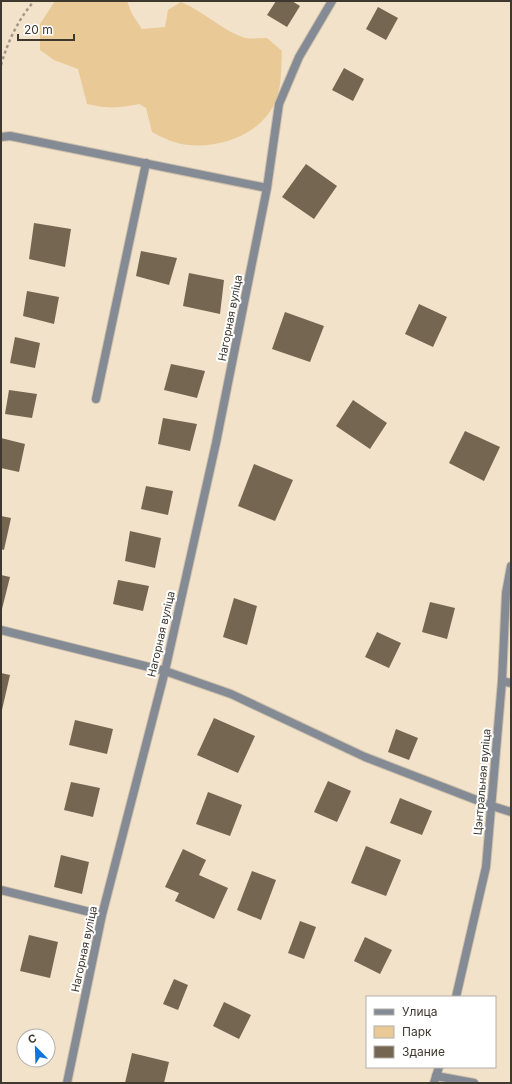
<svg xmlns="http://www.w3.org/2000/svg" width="512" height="1084" viewBox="0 0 512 1084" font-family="Inter,sans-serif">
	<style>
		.green { fill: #e9c996 }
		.building { fill: #746650 }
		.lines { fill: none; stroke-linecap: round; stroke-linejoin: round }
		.lane-casing { stroke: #cec0ab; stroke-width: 10 }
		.street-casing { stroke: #cec0ab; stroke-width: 10 }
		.path { stroke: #a39785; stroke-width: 2.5; stroke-dasharray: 3 3; stroke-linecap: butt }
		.lane { stroke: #848b95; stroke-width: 8 }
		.street { stroke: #848b95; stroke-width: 8 }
		.labels { text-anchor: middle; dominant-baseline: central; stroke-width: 4; stroke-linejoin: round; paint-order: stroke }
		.street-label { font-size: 11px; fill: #3e382e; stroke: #fff }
	</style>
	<rect width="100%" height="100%" fill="#f2e2ca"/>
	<path class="green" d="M55,1H127L132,14L142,29L165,27L168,10L181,2C203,11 223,31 245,38C251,39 261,38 267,38L282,51C281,66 282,86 276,100C263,133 223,148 189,145C176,144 163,138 152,132L146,108L139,104C118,108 108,109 87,104L78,69L54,60L40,50V24Z"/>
	<path class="building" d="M276,1H292L300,6L287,27L267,15Z
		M378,7L398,18L386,40L366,29Z
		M344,68L364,79L353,101L332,90Z
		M306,164L337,186L314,219L282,197Z
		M34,223L71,229L65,267L29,259Z
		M141,251L177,258L169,285L136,276Z
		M189,273L224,280L220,314L183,306Z
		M27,291L59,297L54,324L23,316Z
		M419,304L447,317L433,347L405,334Z
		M285,312L324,326L310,362L272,349Z
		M15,337L40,343L35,368L10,363Z
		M171,364L205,371L197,398L164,390Z
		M9,390L37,394L32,418L5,414Z
		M353,400L387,423L370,449L336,426Z
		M163,418L197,424L190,451L158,444Z
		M465,431L500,447L484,481L449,463Z
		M1,438L25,444L19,472L1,468Z
		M254,464L293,480L275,521L238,506Z
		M146,486L173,491L168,515L141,509Z
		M1,516L11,518L4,550L1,549Z
		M130,531L161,538L155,568L125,561Z
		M1,575L10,577L2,609H1Z
		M118,580L149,586L143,611L113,604Z
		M234,598L257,606L247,645L223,637Z
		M430,602L455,608L447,639L422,632Z
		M377,632L401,643L389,668L365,657Z
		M1,673L10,675L2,710H1Z
		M214,718L255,736L238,773L197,755Z
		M75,720L113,729L107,754L69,745Z
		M396,729L418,738L409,760L388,752Z
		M328,781L351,791L337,822L314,812Z
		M71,782L100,788L93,817L64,810Z
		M208,792L242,805L230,836L196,824Z
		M400,798L432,811L422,835L390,823Z
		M366,846L401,860L386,896L351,883Z
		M183,849L206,860L199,875L228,888L214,919L175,901L179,893L165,887Z
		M61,855L89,862L82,894L54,887Z
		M252,871L276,880L261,920L237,910Z
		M300,921L316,927L304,959L288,953Z
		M29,935L58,942L50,978L20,971Z
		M365,937L392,950L380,974L354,961Z
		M174,979L188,985L178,1010L163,1004Z
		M224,1002L251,1015L239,1039L213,1026Z
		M132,1053L169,1062L164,1083H125Z"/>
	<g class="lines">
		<g class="lane-casing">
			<path id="lane" d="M96,399L146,163
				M1,630L165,671L231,694L365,757L492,806
				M502,681L511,683
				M436,1076L474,1083"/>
		</g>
		<g class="street-casing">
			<path id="street" d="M1,137L10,136L267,188
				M492,806L511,812
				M1,890L102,915
				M456,997L486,867L502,681L506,593L511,566
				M67,1083L102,915L165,671L216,443L267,188L279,104L299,57L332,1
				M434,1083L439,1067"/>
		</g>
		<path class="path" d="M1,65C8,41 18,20 34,1"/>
		<use href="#lane" class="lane"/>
		<use href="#street" class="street"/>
	</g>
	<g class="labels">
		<g class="street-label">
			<text transform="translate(230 318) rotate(-79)">Нагорная вуліца</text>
			<text transform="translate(161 634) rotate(-77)">Нагорная вуліца</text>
			<text transform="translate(482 782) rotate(-85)">Цэнтральная вуліца</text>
			<text transform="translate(84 949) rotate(-78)">Нагорная вуліца</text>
		</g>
	</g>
	<rect width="512" height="1084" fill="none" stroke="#3e382e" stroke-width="4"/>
	<rect x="366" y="996" width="130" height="72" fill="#ffffff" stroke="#b2afab"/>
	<rect x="374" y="1009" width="20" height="6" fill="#848b95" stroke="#b2afab"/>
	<text x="402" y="1016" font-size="12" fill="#3e382e">Улица</text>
	<rect x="374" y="1026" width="20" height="12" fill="#e9c996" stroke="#b2afab"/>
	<text x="402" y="1036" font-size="12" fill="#3e382e">Парк</text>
	<rect x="374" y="1046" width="20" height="12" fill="#746650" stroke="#b2afab"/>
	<text x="402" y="1056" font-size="12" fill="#3e382e">Здание</text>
	<g transform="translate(36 1048) rotate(337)"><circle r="19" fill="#ffffff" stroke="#b2afab"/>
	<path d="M0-3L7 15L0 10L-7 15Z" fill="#0f75dd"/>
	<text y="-6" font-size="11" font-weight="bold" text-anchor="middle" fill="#3e382e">С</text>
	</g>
	<path d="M18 34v6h56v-6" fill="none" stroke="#3e382e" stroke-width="2"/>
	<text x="24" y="34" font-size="12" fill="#3e382e" stroke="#ffffff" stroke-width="3" paint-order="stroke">20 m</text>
</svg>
